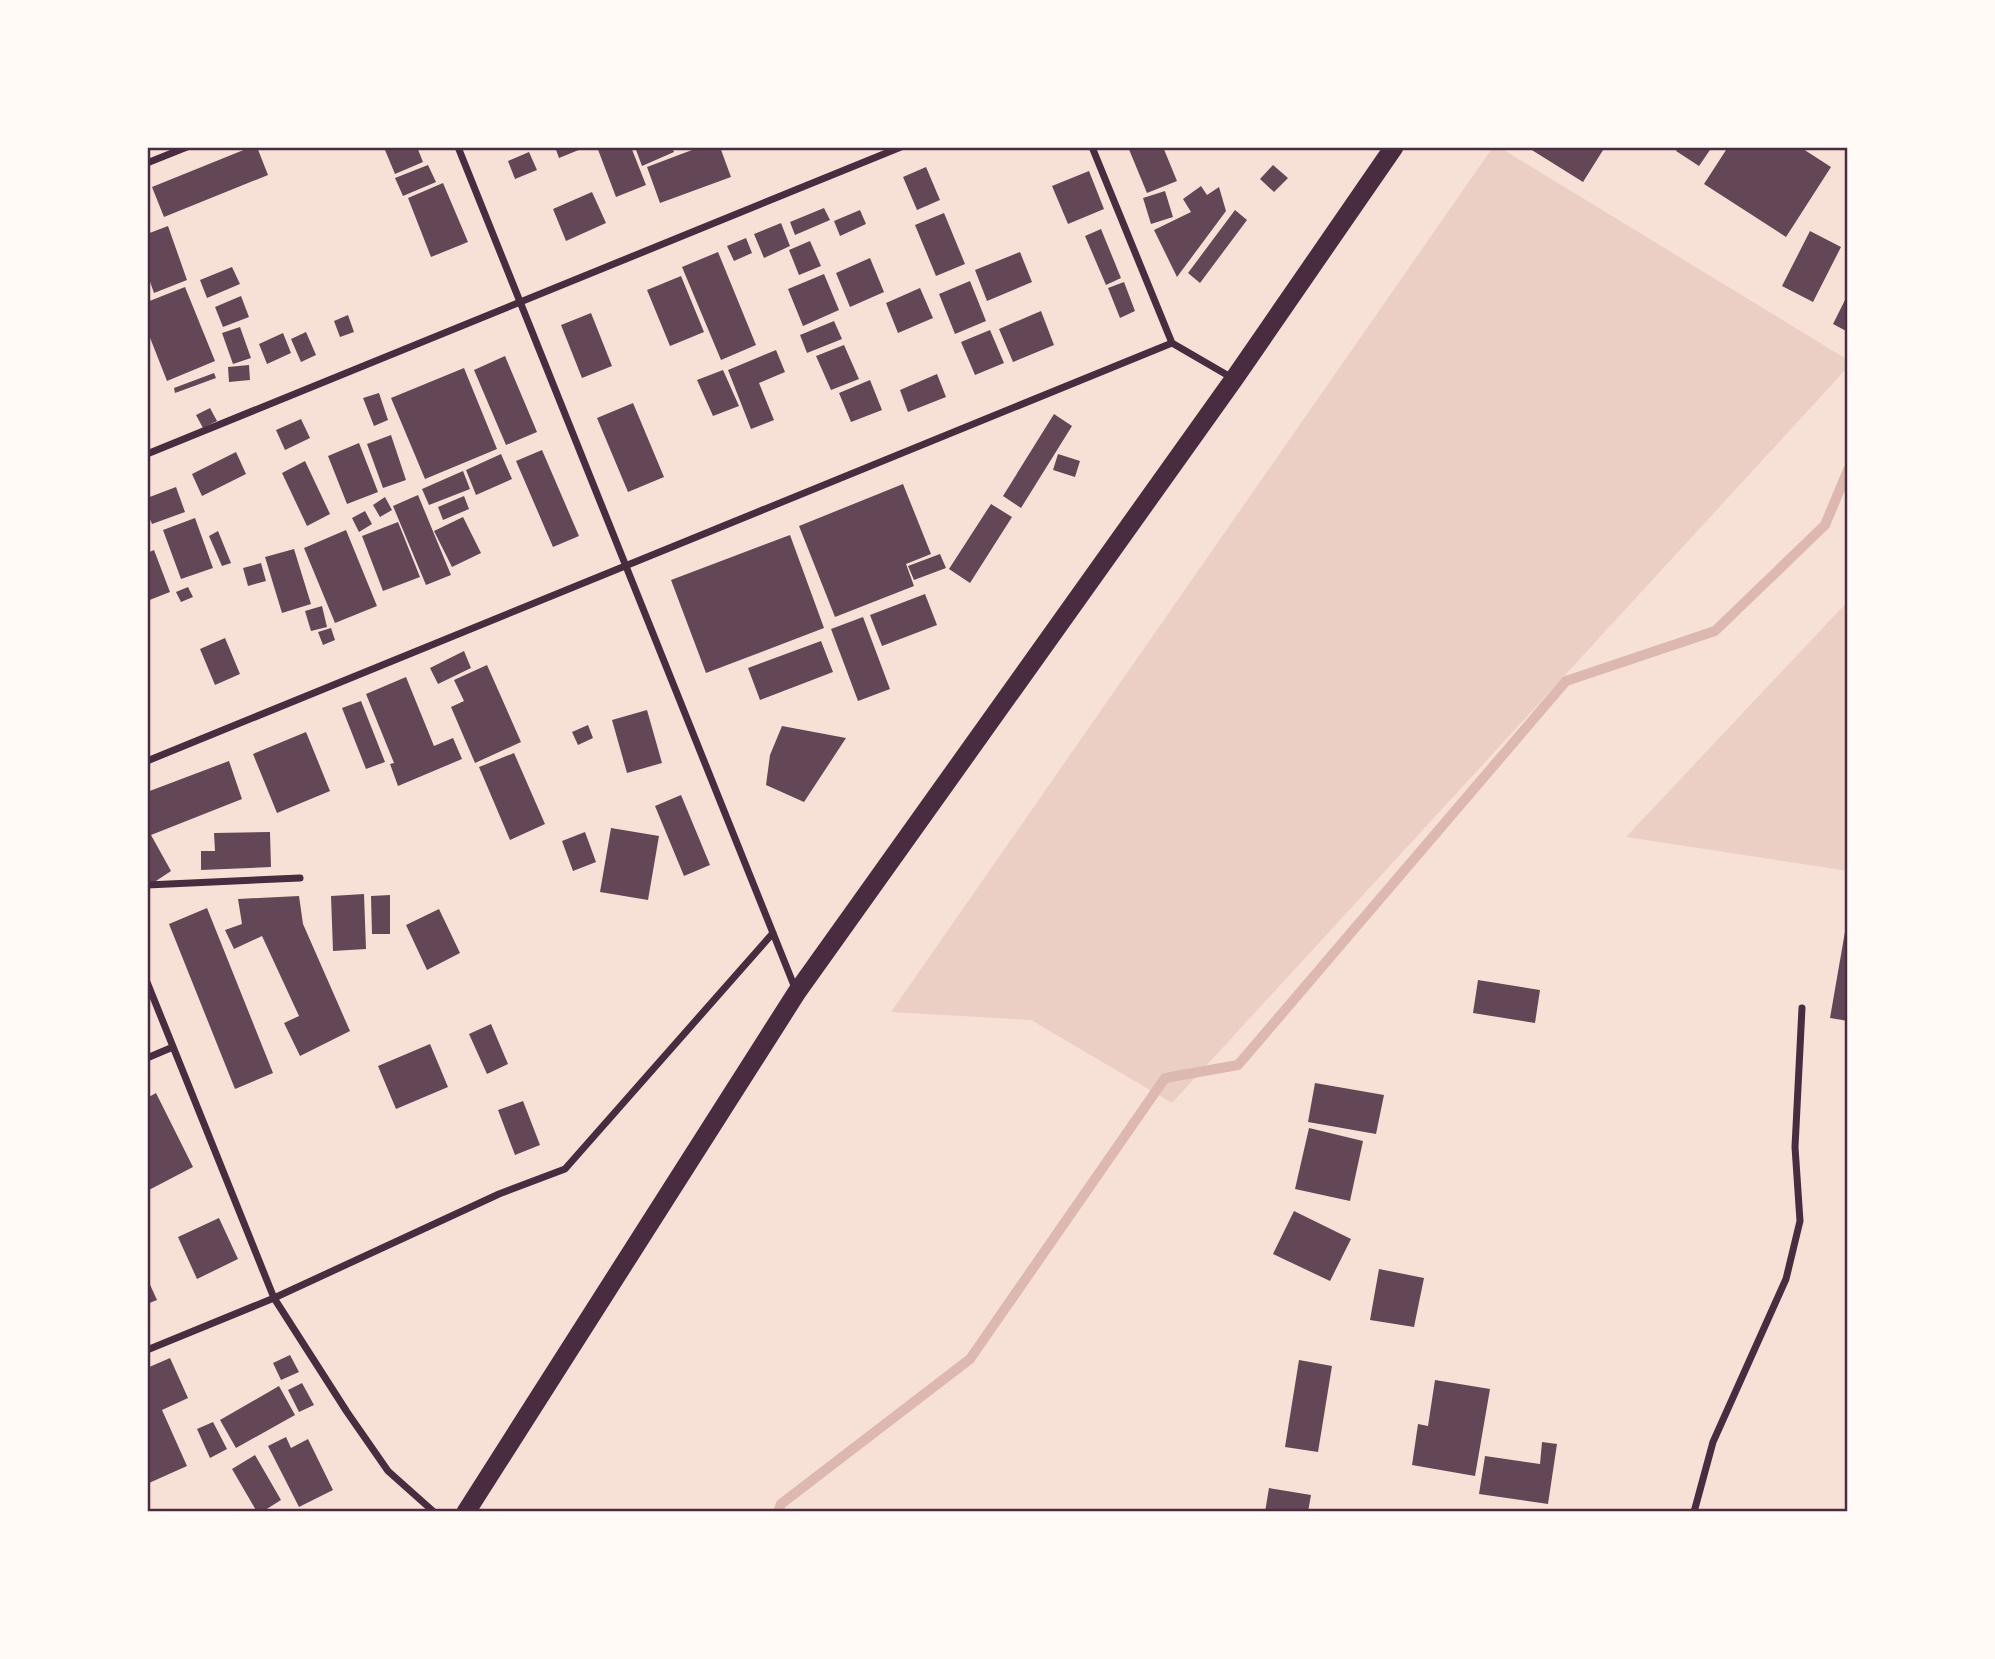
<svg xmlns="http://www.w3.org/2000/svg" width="1995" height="1659" viewBox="0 0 1995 1659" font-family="'Alegreya Sans',sans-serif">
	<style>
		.green { fill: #ebcfc5 }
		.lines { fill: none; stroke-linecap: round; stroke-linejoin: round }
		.stream { stroke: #dcb8b0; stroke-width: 10 }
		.building { fill: #644757 }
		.minor { stroke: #4a2c40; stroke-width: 7 }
		.trunk { stroke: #4a2c40; stroke-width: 19 }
		.neatline { fill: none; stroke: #4a2c40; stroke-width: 2.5 }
	</style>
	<rect width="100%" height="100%" fill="#f7e1d7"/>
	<path class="green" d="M1493,147H1499L1848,360V367L1172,1103L1031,1020L891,1012Z
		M1848,601V871L1626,837Z"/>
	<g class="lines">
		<path class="stream" d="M778,1512L781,1504L970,1359L1165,1078L1238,1065L1566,681L1715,631L1825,525L1848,470"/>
	</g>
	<path class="building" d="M251,147H257L268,175L164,217L152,187Z
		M393,147H417L423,162L395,174L385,150Z
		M555,147H586L559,158Z
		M597,147H631L646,185L616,197Z
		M635,147H672L674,152L642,166Z
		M700,147H720L731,177L660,203L647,167Z
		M1128,147H1163L1177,181L1147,193Z
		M1527,147H1605L1583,182Z
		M1679,147H1712L1699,166L1676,151Z
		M1728,147H1800L1831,167L1786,237L1704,184Z
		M529,152L537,170L515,179L508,161Z
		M428,165L436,182L403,196L395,178Z
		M1273,165L1288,178L1274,192L1260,179Z
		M926,167L940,200L917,210L903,177Z
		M1089,171L1104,209L1068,224L1052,186Z
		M443,183L468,242L431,257L408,198Z
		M1201,186L1207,195L1219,187L1226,211L1177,277L1154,230L1191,212L1183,199Z
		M1165,191L1173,217L1151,224L1143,198Z
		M592,192L606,223L566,241L553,209Z
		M824,208L830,220L795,235L790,222Z
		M860,210L866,224L840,236L834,221Z
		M1235,210L1247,220L1200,283L1188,273Z
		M944,213L965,264L936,276L915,225Z
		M781,223L790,246L764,258L754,234Z
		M168,226L187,280L154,293L147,273V234Z
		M1101,229L1121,278L1106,285L1085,236Z
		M1810,231L1841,247L1813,302L1782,286Z
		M746,238L752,253L734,261L727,246Z
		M810,241L821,266L799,275L789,250Z
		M718,252L756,345L721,360L682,267Z
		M1020,252L1032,282L987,301L975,270Z
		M870,258L884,292L850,307L836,273Z
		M232,267L240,284L207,298L200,280Z
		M824,274L839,310L803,326L788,289Z
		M681,276L704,332L670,346L647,290Z
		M970,281L986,321L955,334L939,294Z
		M1124,282L1135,311L1120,318L1108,288Z
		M185,287L215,361L167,381L147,330V302Z
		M920,288L933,318L898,333L886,303Z
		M1848,294V332L1833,324Z
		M241,296L249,317L223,327L215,307Z
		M1041,311L1054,345L1013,362L999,329Z
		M591,313L612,366L582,378L561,325Z
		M348,315L354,332L340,337L334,321Z
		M834,321L842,339L807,353L800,335Z
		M240,327L251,358L233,364L222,333Z
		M990,330L1004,363L975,375L961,342Z
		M306,332L316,355L301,362L291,339Z
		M283,333L291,353L267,364L259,344Z
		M844,345L859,379L831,390L816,356Z
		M776,350L785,372L759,383L774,420L751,429L728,370Z
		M505,356L537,432L506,445L474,370Z
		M249,365L250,380L229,382L228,367Z
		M464,368L497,449L425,479L391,398Z
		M723,370L739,406L713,416L697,380Z
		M214,373L216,378L175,393L174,388Z
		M937,374L946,397L908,412L900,390Z
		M870,380L882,410L851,422L839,393Z
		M379,393L388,420L374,426L363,398Z
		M633,403L664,477L628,492L597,418Z
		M210,408L217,421L203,428L196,415Z
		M1054,414L1072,426L1021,508L1003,496Z
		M301,419L310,438L285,450L276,430Z
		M391,435L406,480L383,488L367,444Z
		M359,443L378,492L347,504L328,456Z
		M542,450L579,536L553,547L516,461Z
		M236,452L246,474L202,496L192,474Z
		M501,454L512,479L476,495L466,470Z
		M1058,454L1080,461L1075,477L1053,470Z
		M305,461L330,514L307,526L282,473Z
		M463,471L470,489L429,505L422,489Z
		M903,484L931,554L906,564L914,586L835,617L799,526Z
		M176,487L185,512L152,524L147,512V498Z
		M418,495L451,575L426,585L393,506Z
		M464,496L469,509L443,520L438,507Z
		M385,497L392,510L380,517L373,505Z
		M991,504L1012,517L970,583L949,569Z
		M365,511L372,524L359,532L352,518Z
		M463,517L481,553L452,567L434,531Z
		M195,518L213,568L181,579L163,530Z
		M398,522L420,577L383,591L362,536Z
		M346,530L377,606L335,623L304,548Z
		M218,531L231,563L222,566L209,536Z
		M790,535L824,628L706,673L671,580Z
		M294,549L311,604L282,613L265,557Z
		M154,550L170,592L147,601V553Z
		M940,554L946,568L914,580L908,566Z
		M261,563L266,581L248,586L243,568Z
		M188,587L193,597L181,602L176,592Z
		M925,594L937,625L882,646L870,615Z
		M322,606L327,627L311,631L305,611Z
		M863,617L890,689L858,701L831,629Z
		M331,628L335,640L323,645L318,632Z
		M225,638L240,674L215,685L200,649Z
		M821,641L833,672L760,700L748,668Z
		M464,651L471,668L438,684L430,668Z
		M487,665L521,742L475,763L451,707L464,701L454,680Z
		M406,677L434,746L453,738L462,759L398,786L390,764L394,763L366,694Z
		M361,701L385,762L366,769L342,708Z
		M647,710L662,763L627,773L612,720Z
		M588,725L593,738L578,745L572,732Z
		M782,726L846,738L804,802L766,785L770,755Z
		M306,732L330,791L277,813L253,754Z
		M514,753L545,824L510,840L479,767Z
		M229,761L242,799L151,835L171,871L150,885L147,878V792Z
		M681,795L710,865L684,876L655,806Z
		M611,828L659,836L648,900L600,892Z
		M270,832L271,867L201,870V851H215L214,833Z
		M585,832L596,862L573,871L562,841Z
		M364,894L366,949L333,951L331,896Z
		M390,895V934H372L371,896Z
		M299,896L303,924L350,1031L300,1056L284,1023L299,1016L262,936L234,949L225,930L242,924L238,899Z
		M207,908L273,1073L235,1089L169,924Z
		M439,909L460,953L427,970L406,925Z
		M1847,920H1848V1021L1830,1018Z
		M1478,980L1540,990L1535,1023L1473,1013Z
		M491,1024L508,1064L487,1074L469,1034Z
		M430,1044L448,1087L396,1109L378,1066Z
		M1315,1083L1384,1095L1376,1134L1308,1122Z
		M156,1093L193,1167L147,1191V1098Z
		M523,1101L540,1145L515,1155L498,1110Z
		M1309,1128L1363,1141L1350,1201L1295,1189Z
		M1294,1211L1351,1239L1330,1281L1273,1254Z
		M219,1218L238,1259L197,1279L178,1237Z
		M1379,1269L1424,1278L1414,1327L1370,1320Z
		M147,1278L157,1300L147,1304Z
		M290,1355L299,1372L281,1380L273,1363Z
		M170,1358L188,1398L162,1410L187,1466L149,1483L147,1478V1368Z
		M1299,1360L1332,1366L1318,1452L1285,1447Z
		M1435,1380L1490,1389L1475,1476L1412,1465L1418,1424L1428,1426Z
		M302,1383L314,1405L299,1412L288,1390Z
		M279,1386L295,1415L236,1448L220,1420Z
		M213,1422L227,1449L210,1458L197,1429Z
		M286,1437L291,1448L308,1439L333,1490L299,1507L268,1446Z
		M1542,1442L1557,1444L1548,1504L1479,1494L1485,1456L1540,1464Z
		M255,1455L281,1500L262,1512H257L232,1469Z
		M1269,1488L1311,1495L1308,1512H1265Z"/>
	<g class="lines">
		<path class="minor" d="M458,147L795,988
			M1092,147L1172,343L1234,379
			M147,163L187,147
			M147,454L901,147
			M147,761L1172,343
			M147,885L300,878
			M147,982L274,1298L347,1412L388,1471L434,1512
			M147,1058L173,1047
			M147,1350L274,1298L499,1194L565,1169L773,933
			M1694,1512L1713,1442L1786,1279L1800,1221L1795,1147L1802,1008"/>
		<path class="trunk" d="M466,1512L797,992L1234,379L1394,147"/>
	</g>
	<rect width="1995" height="1659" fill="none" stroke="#fffaf5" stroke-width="298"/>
	<rect x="149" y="149" width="1697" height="1361" class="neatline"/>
</svg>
